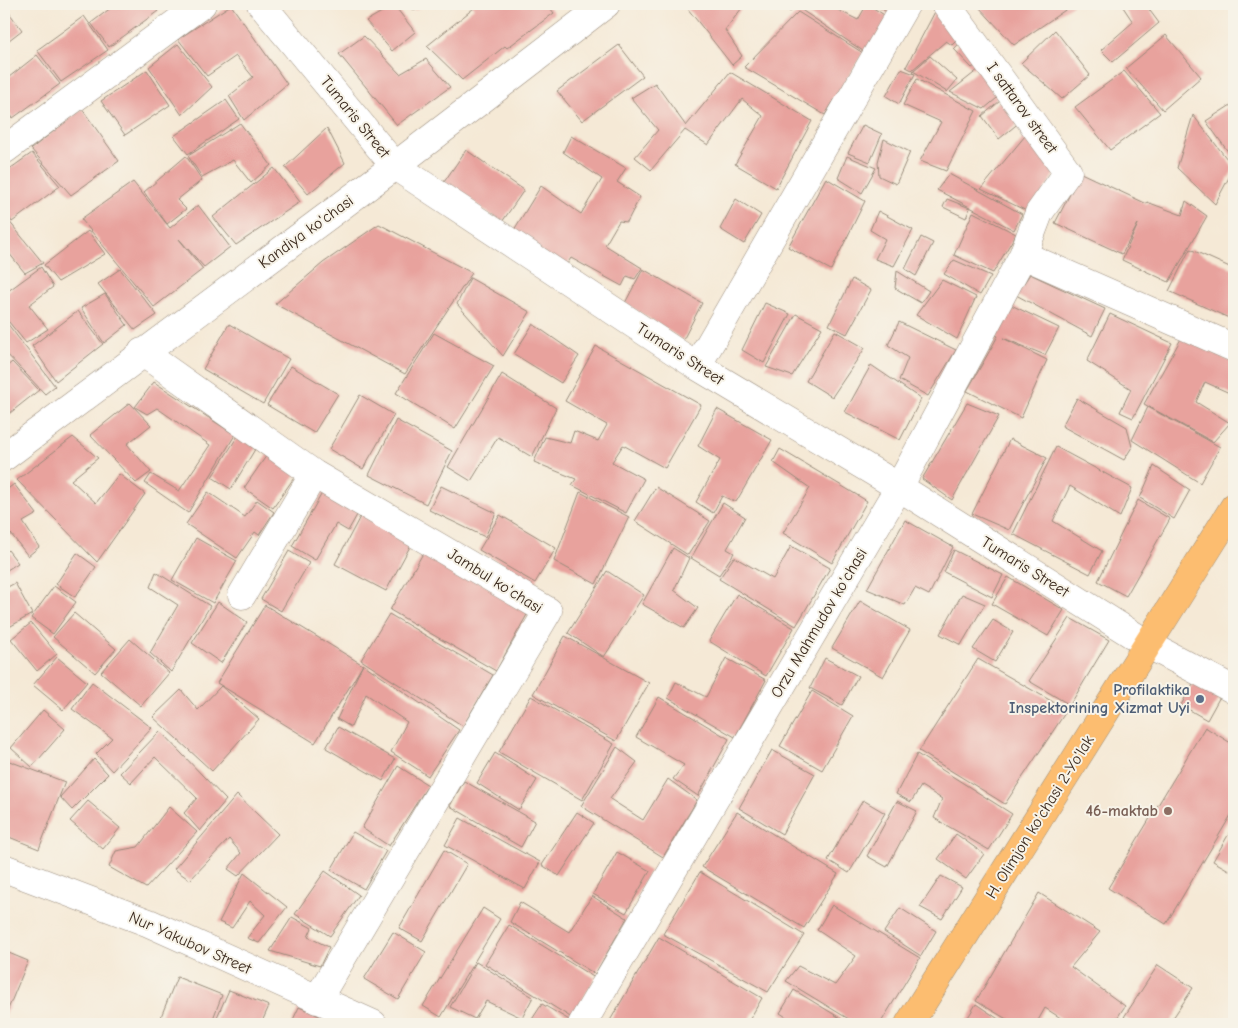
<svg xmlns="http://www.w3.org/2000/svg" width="1238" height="1028" viewBox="0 0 1238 1028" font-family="'Comic Neue',sans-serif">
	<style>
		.building { fill: #e8a29d }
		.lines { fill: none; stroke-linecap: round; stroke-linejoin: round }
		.minor-casing { stroke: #988a7a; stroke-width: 29 }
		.major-casing { stroke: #988a7a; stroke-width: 29 }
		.minor { stroke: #fff; stroke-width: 28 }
		.major { stroke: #fcbd6f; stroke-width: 28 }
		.service-dot { fill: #5c6f8a; stroke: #f7f3e8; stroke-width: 2 }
		.education-dot { fill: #8d6e63; stroke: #f7f3e8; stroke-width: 2 }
		.labels { text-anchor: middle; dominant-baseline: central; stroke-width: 4; stroke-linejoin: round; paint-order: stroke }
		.street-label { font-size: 16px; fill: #3b2a1e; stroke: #f7f3e8 }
		.service-label { font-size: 16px; font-weight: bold; fill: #4e5e75; stroke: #f7f3e8; text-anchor: end }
		.education-label { font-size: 16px; font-weight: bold; fill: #785e54; stroke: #f7f3e8; text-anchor: end }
	</style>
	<rect width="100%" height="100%" fill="#f7f3e8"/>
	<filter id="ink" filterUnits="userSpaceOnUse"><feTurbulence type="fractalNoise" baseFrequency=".02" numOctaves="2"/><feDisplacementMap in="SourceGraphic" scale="10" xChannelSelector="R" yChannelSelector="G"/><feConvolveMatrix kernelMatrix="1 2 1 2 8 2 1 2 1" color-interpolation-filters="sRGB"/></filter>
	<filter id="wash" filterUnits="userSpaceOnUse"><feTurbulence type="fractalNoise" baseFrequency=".0096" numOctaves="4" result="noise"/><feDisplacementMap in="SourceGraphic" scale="20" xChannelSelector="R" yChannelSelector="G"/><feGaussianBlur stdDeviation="1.12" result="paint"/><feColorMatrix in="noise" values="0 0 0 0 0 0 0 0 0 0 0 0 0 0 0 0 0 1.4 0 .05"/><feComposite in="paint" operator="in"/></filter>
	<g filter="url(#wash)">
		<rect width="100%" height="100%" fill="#f5e9d6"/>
		<g id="blocks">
			<path class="building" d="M116,4H153L158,11L109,47L91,23Z
				M398,4H424L416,10Z
				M471,4H547L554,13L507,48L505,46L462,80L427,46L474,8Z
				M684,4H745L725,30L742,56L732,65Z
				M784,4H798L790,12Z
				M816,4H826L858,20L867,4L889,18L866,53L800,9Z
				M874,4H897L891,15Z
				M939,4L967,30L952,45L946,41L912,70L906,67Z
				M981,4H1042L1044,6L1047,4H1074L1014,45L978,6Z
				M1121,4H1145L1159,23L1113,62L1101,50L1133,22Z
				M231,5L287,84L244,120L229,96L253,77L236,56L207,76L178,39Z
				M394,5L415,32L392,51L366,21Z
				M4,6L22,30L4,44Z
				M798,12L863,53L825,115L744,67Z
				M84,16L108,50L61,82L37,50Z
				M1055,30L1090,75L1062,99L1021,63Z
				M969,33L990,56L972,68L954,49Z
				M1166,35L1201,77L1163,110L1126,68Z
				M364,36L400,74L426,59L450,87L397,125L339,54Z
				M178,44L212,87L182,115L149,67Z
				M619,45L643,76L582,121L557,91Z
				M37,55L60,84L13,118L4,107V81Z
				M930,56L957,80L947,92L913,71Z
				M988,62L1010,87L984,109L950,92Z
				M901,69L915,74L899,104L886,96Z
				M147,70L170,105L125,135L101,101Z
				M1124,71L1160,113L1110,150L1075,107Z
				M730,72L812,121L776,188L735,164L763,116L742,99L708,145L685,130L651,170L635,157L658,130L631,98L655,83L686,126Z
				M917,79L976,111L946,171L920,161L941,122L903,105Z
				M1012,91L1031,113L999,139L982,116Z
				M226,100L239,119L188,154L174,136Z
				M1234,103V160L1206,121Z
				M82,109L119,161L71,195L31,149Z
				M4,112L10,121L4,126Z
				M1193,115L1234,168L1215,204L1177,168Z
				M240,123L271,165L251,183L233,160L202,177L188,156Z
				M1035,124L1066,153L1031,213L981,189Z
				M863,125L882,134L870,162L848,153Z
				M327,128L345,163L308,194L285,167Z
				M571,136L626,168L617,182L640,197L627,222L619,221L605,245L642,268L635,279L627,276L622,286L571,258L567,264L509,238L541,186L581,214L602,179L563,152Z
				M884,139L910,152L896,184L879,176L878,162Z
				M466,150L524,190L502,222L444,182Z
				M32,153L60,186L12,222L4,210V173Z
				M186,156L202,180L177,200L186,209L167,224L144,192Z
				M847,156L876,168L862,193L838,178Z
				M274,168L300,202L236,245L213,217Z
				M1081,173L1147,204V202L1182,215L1186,201L1207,216L1169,282L1122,260L1138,224L1122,254L1055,223Z
				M949,174L1022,214L1014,230L937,190Z
				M826,178L865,201L831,270L788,247Z
				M133,182L170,228L198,205L230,247L204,267L179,239L203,269L154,307L81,219Z
				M736,199L761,215L744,244L720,229Z
				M947,199L970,208L966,218L943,207Z
				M878,211L913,230L894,266L875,259L885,239L870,230Z
				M973,212L1016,234L993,273L954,255Z
				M4,215L43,263L25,273L4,247Z
				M379,224L472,273L405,374L275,304L323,263Z
				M88,231L105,254L58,282L44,265Z
				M921,237L933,243L916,276L905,269Z
				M1190,249L1234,269V306L1229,318L1169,291Z
				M954,260L991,276L980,295L944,274Z
				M41,267L53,287L29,305L48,329L26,343L4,316V294Z
				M120,269L157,315L135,330L98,284Z
				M643,269L702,303L683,340L625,303Z
				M897,271L929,291L921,303L895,288Z
				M1030,274L1105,309L1092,336L1016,295Z
				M470,278L530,312L503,356L457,304Z
				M852,279L871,290L847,334L829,325Z
				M942,280L976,297L957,339L916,315Z
				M105,294L127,325L104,343L81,308Z
				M765,303L790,314L764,363L742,350Z
				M1009,304L1059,328L1045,355L1003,338L1047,360L1021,418L967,391L998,336L992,334Z
				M78,311L103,344L56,381L32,346Z
				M796,314L822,328L792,376L766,367Z
				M1110,314L1172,343L1133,418L1120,412L1131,389L1087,361Z
				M4,319L55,386L45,394L4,351Z
				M899,322L956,350L928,396L899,380L908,358L888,345Z
				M229,324L289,359L263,404L203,369Z
				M533,324L579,356L561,383L514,354Z
				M835,331L865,348L832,397L806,381Z
				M434,333L494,366L455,429L396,393Z
				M1182,337L1234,363V395L1205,382L1196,402L1230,423L1213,442L1144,404Z
				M596,346L701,405L665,468L623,445L612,462L644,479L626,513L572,485L576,479L534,462L545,437L570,443L574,431L598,441L607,425L565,401Z
				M12,362L39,390L5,417L4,369Z
				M871,365L921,399L900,440L845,412Z
				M291,366L338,394L314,433L267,405Z
				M502,374L556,408L532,457L498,437L471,481L448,467Z
				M154,382L235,435L188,513L145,483L151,474L179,491L210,445L157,408L147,414L135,407Z
				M360,395L394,415L363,469L329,449Z
				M1077,398L1127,427L1132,447L1124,460L1062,426Z
				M130,403L151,425L127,444L151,472L136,483L90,435Z
				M967,403L999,416L952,500L922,479Z
				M1148,407L1220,447L1200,483L1132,440Z
				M717,409L772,440L736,502L722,496L713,513L696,502L720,460L698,446Z
				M396,420L452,451L426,504L369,475Z
				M239,434L257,446L231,489L212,477Z
				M73,437L98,458L71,480L96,503L119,474L145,494L97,562L17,480Z
				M1010,439L1047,458L1009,530L972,514Z
				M1056,447L1132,488L1120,517L1070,486L1053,521L1102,551L1090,574L1013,534Z
				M780,449L867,501L832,563L783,533L810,488L773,462Z
				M269,452L298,472L273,508L244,488Z
				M1154,466L1190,490L1174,519L1140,498Z
				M14,484L37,514L23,522L39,547L28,556L11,534L4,539V492Z
				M441,486L496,513L485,537L429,510Z
				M656,487L710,521L688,555L635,521Z
				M325,488L361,508L348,531L336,524L315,560L292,546Z
				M208,492L245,517L257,500L274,512L259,535L255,532L237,558L186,524Z
				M580,492L629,517L596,584L554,561Z
				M1138,500L1170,519L1126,596L1098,581Z
				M723,503L745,517L727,549L734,553L719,575L691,558Z
				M362,513L413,541L386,591L335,564Z
				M500,515L556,548L535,583L479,550Z
				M905,520L953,547L929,595L915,588L905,605L867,589Z
				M196,538L237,561L213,603L172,580Z
				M791,546L830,568L796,626L719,579L734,557L773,579Z
				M673,548L689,558L674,590L698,608L684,628L642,604Z
				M8,550L18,563L4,572V553Z
				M425,550L529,611L496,671L390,610Z
				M954,550L1003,575L992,597L944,572Z
				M289,551L309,563L281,611L261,599Z
				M77,553L96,567L75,597L56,584Z
				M607,571L644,595L604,657L568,633Z
				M156,572L210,606L171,672L150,653L178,605L150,587Z
				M1008,577L1064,610L1048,636L992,604Z
				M15,583L32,614L4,630V589Z
				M54,586L76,602L53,634L31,618Z
				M737,594L794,628L766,676L709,641Z
				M962,594L985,604L961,645L940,634Z
				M860,601L910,630L883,677L832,648Z
				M218,602L247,622L221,663L192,643Z
				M265,605L363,665L315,743L217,683Z
				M74,613L116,649L95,673L53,637Z
				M389,614L493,675L463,726L361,660Z
				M1070,618L1109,640L1070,705L1029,681Z
				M993,620L1013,632L995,662L973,649Z
				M31,623L57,654L37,671L11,639Z
				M565,636L649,683L616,741L533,694Z
				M130,639L169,673L141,706L101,672Z
				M57,657L87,682L63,710L33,685Z
				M726,658L766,680L735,737L668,698L676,682L706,697Z
				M825,658L858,676L842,705L810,688Z
				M978,659L1067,710L1005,804L919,751Z
				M363,664L459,730L428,776L391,752L407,722L366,694L351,727L337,719Z
				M1196,678L1222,693L1207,720L1181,705Z
				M92,682L152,728L112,771L96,754L112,738L72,709Z
				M221,686L259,719L212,771L153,717L181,690L198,710Z
				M812,691L853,716L822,770L780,746Z
				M531,696L614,744L582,800L499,752Z
				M659,697L729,739L698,796L673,779L684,765L636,737Z
				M43,710L65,729L32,767L11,748Z
				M338,727L395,759L383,781L326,748Z
				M1205,727L1234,745V810L1166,924L1108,888Z
				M160,731L226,800L200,831L184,813L197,798L155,757L131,783L120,773Z
				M617,747L637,762L610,799L643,820L668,779L697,800L663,857L581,806Z
				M772,750L815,774L782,834L739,808Z
				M495,753L537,780L519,810L477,783Z
				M917,754L1012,814L989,850L934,818L942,799L921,786L911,802L896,794Z
				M4,759L65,782L39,849L4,835Z
				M94,759L108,774L72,810L60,797Z
				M398,766L428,785L389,846L362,828Z
				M464,781L535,821L521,847L450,806Z
				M237,795L278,834L238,876L228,869L241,853L229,839L190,880L174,869Z
				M863,800L885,813L849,873L828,860Z
				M88,801L120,828L103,849L70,821Z
				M897,801L917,811L887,867L867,856Z
				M169,807L197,832L146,888L109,867L116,851L138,847Z
				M577,812L594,823L559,876L542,865Z
				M737,812L838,874L804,928L702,867Z
				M460,818L540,862L525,889L445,845Z
				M1234,825V873L1213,861Z
				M353,832L386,851L364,889L331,870Z
				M956,834L984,854L966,879L938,859Z
				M444,850L467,864L422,941L399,928Z
				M617,852L650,871L626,913L593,894Z
				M325,871L359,895L330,936L295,914Z
				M700,872L804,935L768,992L663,934Z
				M244,873L287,907L259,943L247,938L265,915L250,901L232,928L219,922Z
				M941,876L962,887L942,919L920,907Z
				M1039,893L1100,932L1071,967L1125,1006L1113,1024H1070L1045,1008L1036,1024H1015L976,1001Z
				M592,896L627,918L595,974L510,922L520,902L569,932Z
				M832,905L920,958L880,1024H857L786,981L798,966L835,985L856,956L817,930Z
				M483,908L500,919L441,1017L423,1006Z
				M900,908L936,931L921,956L884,932Z
				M292,917L312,928L308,937L329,947L320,966L270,951Z
				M509,925L595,978L572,1018L485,964Z
				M393,932L426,952L398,999L364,979Z
				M659,937L762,998L747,1024H608Z
				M4,951L28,961L4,1019Z
				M476,962L533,997L522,1018L486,1001L475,1019L450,1007Z
				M1158,965L1193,988L1169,1024H1135L1124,1017Z
				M177,977L222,995L211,1024H158Z
				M229,990L269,1006L261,1024H214Z
				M794,990L850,1024H797L780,1013Z
				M542,1004L571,1021L569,1024H529Z
				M976,1004L1006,1024H964Z
				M299,1007L337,1024H291Z"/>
		</g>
	</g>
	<g filter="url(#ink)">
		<use href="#blocks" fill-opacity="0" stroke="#988a7a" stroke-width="1"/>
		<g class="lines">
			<g class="minor-casing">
				<path id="minor" d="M261,4L395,166L697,366L899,487L1149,645L1234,690
					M4,150L202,4
					M1023,255L1234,348
					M142,352L314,474L548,611L317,1000
					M697,366L906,4
					M4,457L395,166L606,4
					M242,595L314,474
					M4,868L149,923L373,1024
					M582,1024L899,487L1023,255L1039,213L1068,172L946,4"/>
			</g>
			<g class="major-casing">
				<path id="major" d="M909,1024L1234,507"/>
			</g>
			<use href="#minor" class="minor"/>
			<use href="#major" class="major"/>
		</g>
	</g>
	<circle class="service-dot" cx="1200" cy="699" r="5"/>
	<circle class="education-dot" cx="1168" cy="811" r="5"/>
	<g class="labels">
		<g class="street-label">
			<text transform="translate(1022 108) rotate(54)">I sattarov street</text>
			<text transform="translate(355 117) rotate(51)">Tumaris Street</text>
			<text transform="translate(306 232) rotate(-36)">Kandiya ko'chasi</text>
			<text transform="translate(680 354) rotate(33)">Tumaris Street</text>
			<text transform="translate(1025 567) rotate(32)">Tumaris Street</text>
			<text transform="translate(495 581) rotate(32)">Jambul ko'chasi</text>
			<text transform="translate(819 623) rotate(-59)">Orzu Mahmudov ko'chasi</text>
			<text transform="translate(1040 817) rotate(-58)">H. Olimjon ko'chasi 2-Yo'lak</text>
			<text transform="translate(190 943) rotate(24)">Nur Yakubov Street</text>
		</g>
		<g class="service-label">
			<text x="1190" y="690">Profilaktika<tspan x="1190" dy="18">Inspektorining Xizmat Uyi</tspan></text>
		</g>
		<g class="education-label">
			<text x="1158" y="811">46-maktab</text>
		</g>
	</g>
	<rect width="1238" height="1028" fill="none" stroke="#f7f3e8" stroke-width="20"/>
</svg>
